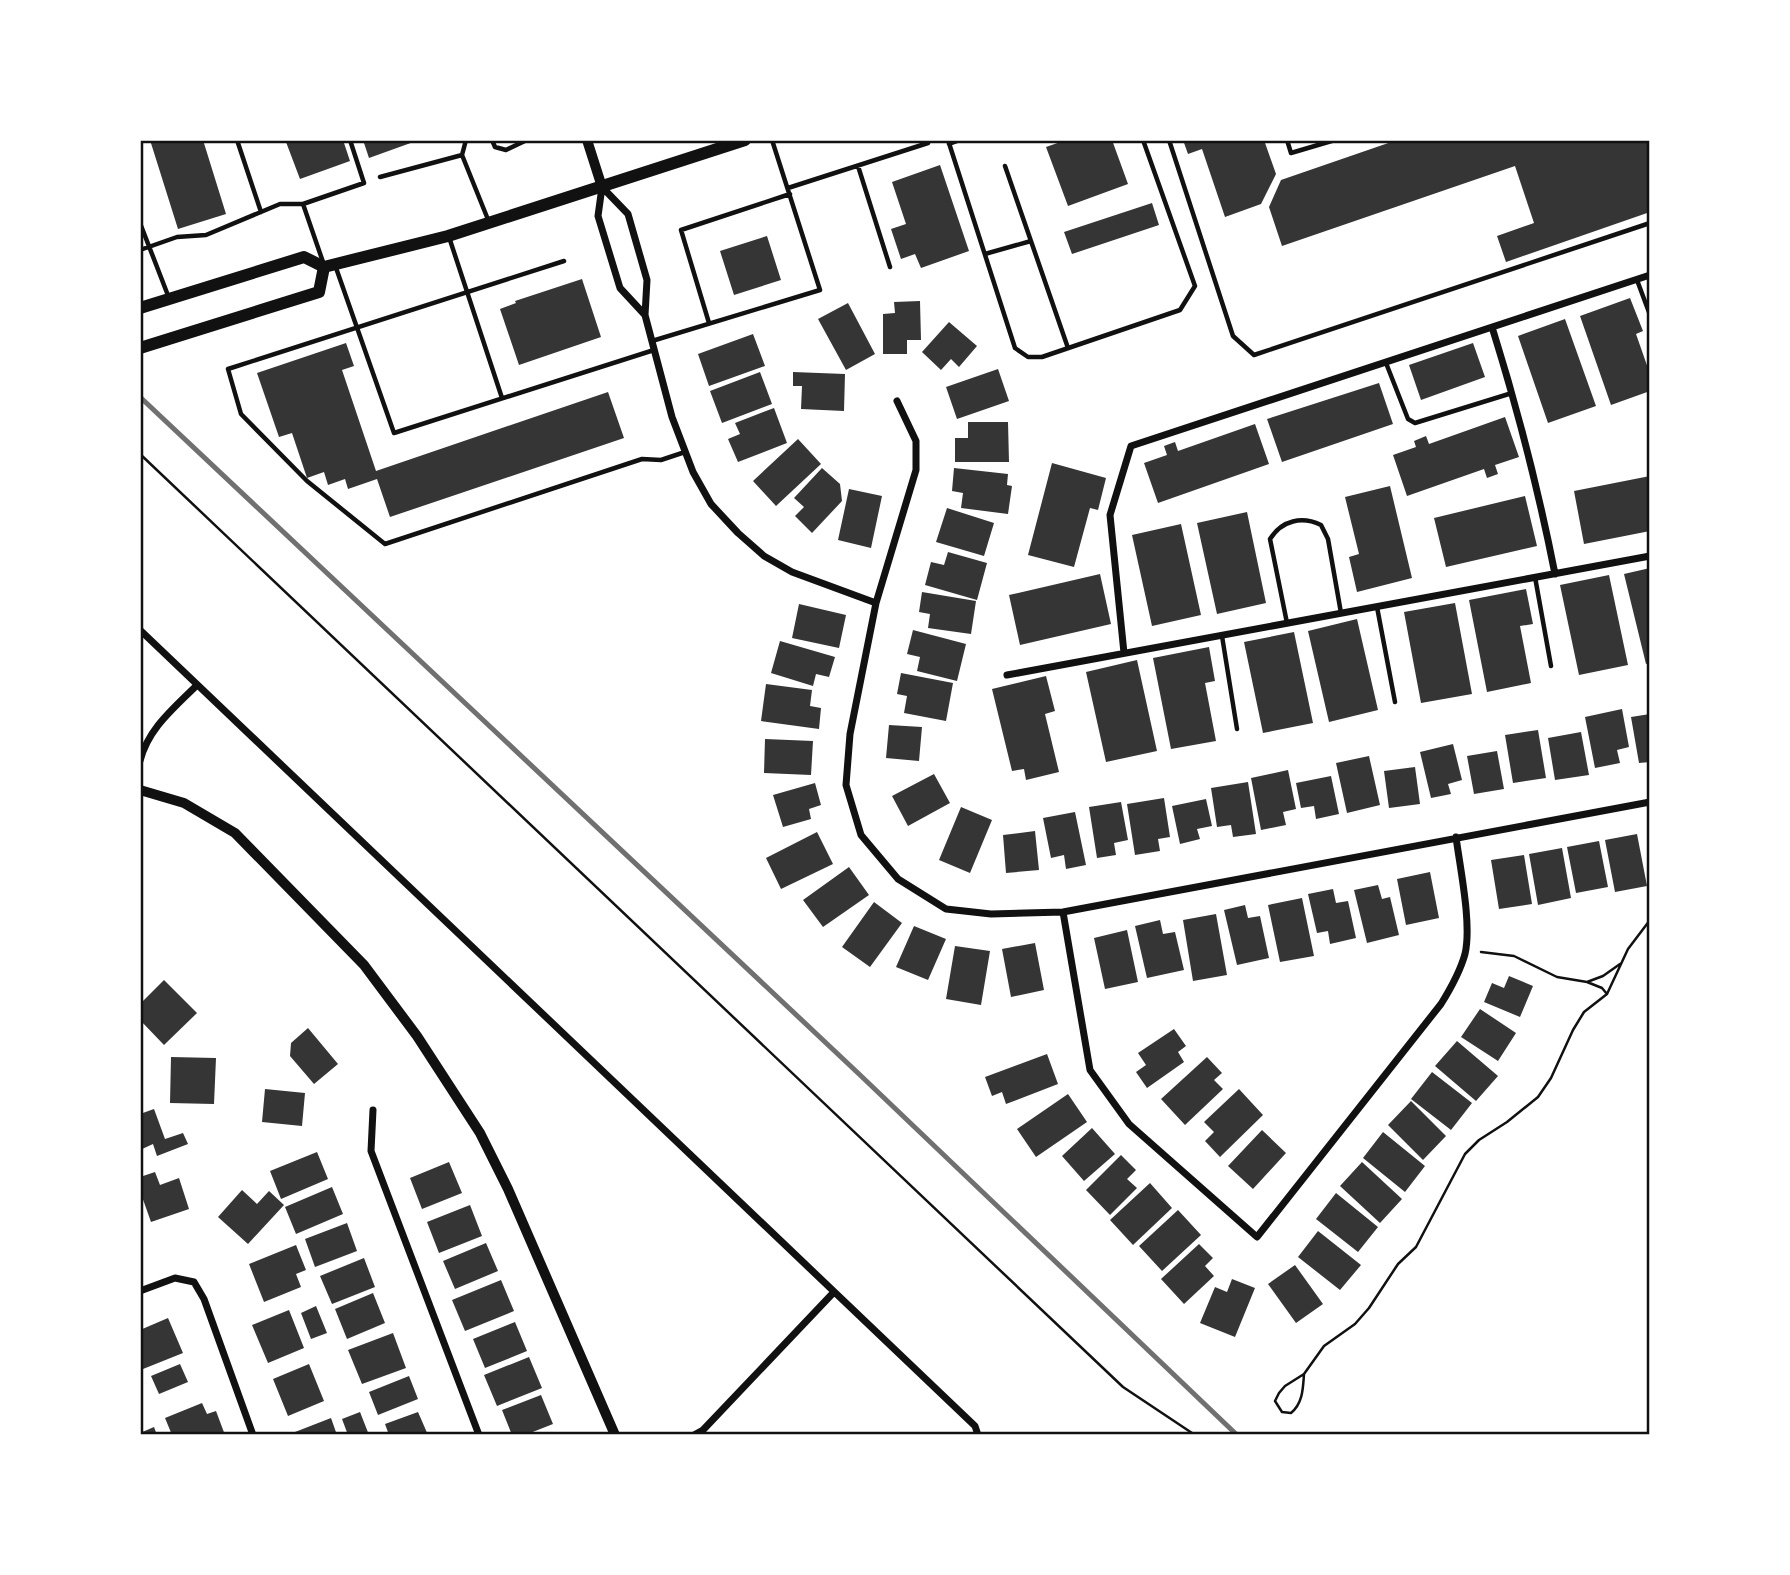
<svg xmlns="http://www.w3.org/2000/svg" width="1790" height="1575" viewBox="0 0 1790 1575" font-family="'Exo 2',sans-serif">
	<style>
		.building { fill: #353535 }
		.lines { fill: none; stroke-linecap: round; stroke-linejoin: round }
		.path { stroke: #111; stroke-width: 2.5 }
		.service { stroke: #111; stroke-width: 4.5 }
		.minor { stroke: #111; stroke-width: 7 }
		.tertiary { stroke: #111; stroke-width: 10 }
		.secondary { stroke: #111; stroke-width: 12 }
		.rail { stroke: #707070; stroke-width: 5 }
		.neatline { fill: none; stroke: #111; stroke-width: 2.5 }
	</style>
	<rect width="100%" height="100%" fill="#fff"/>
	<path class="building" d="M150,140H203L226,214L178,229Z
		M292,140H343L350,161L300,179L286,142Z
		M363,140H419L369,158Z
		M1066,140H1112L1128,184L1068,206L1046,147Z
		M1183,140H1264L1276,174L1261,204L1225,217L1202,149L1188,154Z
		M1397,140H1650V212L1506,262L1497,236L1534,223L1515,166L1282,246L1269,207L1281,180Z
		M940,165L969,251L921,268L915,254L901,259L891,229L906,224L892,182Z
		M1152,203L1159,225L1072,254L1064,232Z
		M767,236L781,280L734,295L720,251Z
		M582,279L601,337L519,365L500,309L516,303L515,301Z
		M1630,298L1643,331L1636,334L1650,374V391L1611,405L1580,316Z
		M920,301L921,340H907V354H883V314L895,313L894,302Z
		M848,303L875,354L846,370L818,319Z
		M1565,319L1596,406L1548,423L1518,336Z
		M949,322L977,346L959,367L951,359L941,370L922,352Z
		M753,334L765,366L709,386L698,354Z
		M346,343L354,366L342,370L376,471L608,392L624,438L390,517L377,479L348,489L345,479L328,485L324,472L307,478L292,433L279,437L257,373Z
		M1473,343L1485,377L1421,400L1409,365Z
		M998,369L1009,401L957,419L946,387Z
		M760,372L772,404L722,423L710,391Z
		M793,372L845,374L844,411L801,409L802,386H793Z
		M1379,383L1393,424L1282,462L1267,419Z
		M774,408L787,443L738,462L728,439L740,434L735,423Z
		M1505,417L1519,457L1495,465L1498,474L1487,478L1484,469L1407,496L1393,455L1416,447L1414,441L1426,436L1429,444Z
		M968,422H1008L1009,462H955V438H968Z
		M1255,424L1269,464L1158,503L1144,463L1167,455L1164,446L1175,442L1178,451Z
		M798,439L821,464L776,506L753,481Z
		M1052,463L1106,478L1098,510L1090,508L1074,567L1028,555Z
		M822,468L840,484L842,501L812,533L795,516L804,507L794,498Z
		M954,468L1008,474L1007,485L1012,486L1008,514L961,508L963,493L952,491Z
		M1650,476V531L1584,544L1574,491Z
		M1390,486L1412,578L1357,592L1349,557L1359,554L1345,497Z
		M849,489L882,496L871,548L838,540Z
		M1525,496L1537,546L1446,567L1434,518Z
		M947,508L994,523L984,556L936,542Z
		M1247,512L1266,603L1217,614L1197,523Z
		M1181,524L1201,615L1152,626L1132,535Z
		M948,552L987,563L977,600L925,585L931,562L944,565Z
		M1650,568V663L1646,664L1624,574Z
		M1100,574L1111,624L1020,645L1009,595Z
		M1609,575L1628,665L1579,675L1560,585Z
		M1526,589L1533,624L1520,626L1531,683L1487,692L1469,600Z
		M922,592L976,601L971,634L928,628L930,614L919,612Z
		M1455,603L1472,694L1421,703L1404,612Z
		M799,604L846,615L839,648L792,638Z
		M1357,619L1378,710L1329,722L1308,631Z
		M913,630L966,644L957,681L917,671L920,657L907,654Z
		M1294,632L1313,723L1263,733L1244,642Z
		M780,641L835,657L829,677L816,674L813,686L771,673Z
		M1209,647L1215,681L1205,683L1216,741L1171,749L1153,658Z
		M1137,660L1157,751L1106,762L1086,672Z
		M901,673L953,683L946,721L904,713L907,696L897,694Z
		M1046,676L1055,711L1045,714L1059,772L1026,780L1024,769L1012,771L992,689Z
		M766,684L812,690L810,706L821,708L819,729L761,721Z
		M1622,709L1629,747L1617,750L1620,763L1595,768L1585,717Z
		M1650,714V762L1639,763L1631,717Z
		M889,725L922,727L919,761L886,758Z
		M1538,730L1546,778L1513,783L1505,735Z
		M1581,732L1589,775L1555,780L1548,738Z
		M765,739L813,741L811,775L764,773Z
		M1453,744L1462,780L1448,784L1451,794L1431,798L1420,752Z
		M1497,751L1504,789L1474,794L1467,756Z
		M1369,756L1380,805L1347,813L1336,763Z
		M1415,767L1420,804L1389,808L1384,771Z
		M1288,770L1296,809L1283,812L1286,825L1261,830L1251,778Z
		M934,774L950,803L908,826L892,796Z
		M1331,776L1339,814L1316,819L1314,806L1301,808L1296,783Z
		M1248,782L1256,834L1233,837L1231,825L1217,827L1211,788Z
		M815,783L821,805L809,809L811,819L783,827L773,795Z
		M1164,798L1170,837L1158,839L1160,851L1135,855L1127,804Z
		M1206,799L1212,826L1197,829L1200,839L1180,844L1172,806Z
		M1121,802L1128,840L1114,843L1116,855L1097,858L1089,807Z
		M961,807L992,820L970,873L939,860Z
		M1075,812L1086,865L1066,869L1064,855L1051,858L1043,818Z
		M1035,831L1039,870L1006,873L1003,835Z
		M817,832L833,864L781,889L766,858Z
		M1637,834L1647,886L1615,892L1605,840Z
		M1599,841L1608,887L1576,893L1567,847Z
		M1562,848L1571,898L1538,905L1529,854Z
		M1524,855L1532,904L1499,909L1491,860Z
		M849,867L869,895L823,927L803,900Z
		M1430,872L1439,918L1406,925L1397,879Z
		M1378,885L1382,899L1390,897L1399,935L1367,943L1354,890Z
		M1333,889L1336,903L1348,901L1356,938L1330,944L1328,931L1317,933L1308,894Z
		M1302,898L1314,956L1280,962L1268,905Z
		M874,902L902,923L870,967L842,947Z
		M1245,905L1248,918L1260,916L1269,958L1237,965L1224,910Z
		M1216,914L1227,975L1193,981L1183,920Z
		M1160,920L1163,934L1175,932L1184,970L1147,978L1135,926Z
		M914,926L946,939L928,980L896,967Z
		M1127,930L1138,982L1105,989L1094,938Z
		M1035,943L1044,990L1011,997L1002,949Z
		M955,946L990,951L981,1005L946,999Z
		M1509,976L1533,986L1520,1017L1484,1002L1492,983L1504,988Z
		M164,980L197,1013L164,1045L140,1020V1004Z
		M1480,1009L1516,1033L1498,1061L1461,1037Z
		M308,1028L338,1064L314,1084L290,1056L291,1043Z
		M1174,1029L1186,1046L1178,1052L1184,1062L1147,1088L1136,1072L1146,1065L1138,1053Z
		M1457,1041L1498,1076L1476,1101L1435,1066Z
		M1047,1054L1058,1084L1006,1104L1002,1092L992,1096L985,1077Z
		M171,1057L216,1058L214,1104L170,1103Z
		M1207,1057L1222,1073L1214,1080L1223,1089L1185,1125L1161,1099Z
		M1432,1072L1472,1103L1451,1130L1411,1099Z
		M265,1089L305,1093L302,1126L262,1122Z
		M1239,1089L1263,1115L1220,1157L1205,1141L1214,1132L1204,1122Z
		M1068,1094L1087,1122L1036,1157L1017,1129Z
		M1411,1101L1446,1136L1423,1160L1388,1125Z
		M154,1109L165,1139L183,1133L188,1144L157,1156L153,1144L140,1150V1114Z
		M1092,1128L1115,1154L1084,1181L1062,1156Z
		M1262,1130L1286,1153L1253,1189L1228,1166Z
		M1383,1132L1425,1166L1405,1192L1363,1158Z
		M317,1152L328,1179L281,1199L270,1171Z
		M1121,1155L1136,1170L1127,1179L1137,1188L1110,1215L1086,1190Z
		M449,1162L462,1193L422,1209L410,1178Z
		M1362,1162L1402,1199L1380,1223L1340,1186Z
		M155,1172L160,1185L179,1178L189,1209L151,1222L140,1191V1177Z
		M1150,1183L1172,1208L1133,1245L1110,1220Z
		M332,1187L343,1214L296,1234L285,1207Z
		M242,1190L257,1204L269,1191L284,1205L248,1244L218,1217Z
		M1336,1193L1378,1227L1358,1252L1316,1219Z
		M470,1205L482,1236L439,1253L427,1222Z
		M1178,1210L1201,1235L1162,1271L1139,1246Z
		M347,1223L357,1251L315,1267L305,1239Z
		M1318,1231L1361,1265L1340,1290L1298,1257Z
		M486,1243L498,1271L455,1289L443,1261Z
		M1199,1244L1213,1258L1205,1266L1214,1276L1184,1304L1161,1279Z
		M296,1245L306,1270L296,1274L301,1287L264,1302L249,1264Z
		M364,1258L375,1287L332,1304L320,1276Z
		M1295,1265L1323,1304L1296,1323L1268,1284Z
		M1232,1279L1255,1288L1235,1337L1200,1323L1215,1287L1227,1292Z
		M501,1280L514,1311L465,1331L452,1300Z
		M373,1293L385,1323L347,1339L335,1309Z
		M316,1306L327,1333L311,1339L301,1313Z
		M289,1310L304,1348L268,1363L252,1325Z
		M168,1318L183,1353L143,1369L140,1362V1330Z
		M515,1322L527,1351L485,1368L473,1339Z
		M393,1333L406,1368L362,1384L348,1350Z
		M529,1357L542,1388L497,1406L484,1375Z
		M180,1364L188,1382L159,1394L151,1376Z
		M309,1364L324,1401L288,1416L273,1379Z
		M409,1376L418,1399L378,1415L369,1392Z
		M541,1395L553,1424L525,1435H512L502,1410Z
		M202,1403L207,1414L216,1411L225,1435H172L165,1418Z
		M360,1412L369,1435H348L342,1419Z
		M418,1412L428,1435H389L385,1424Z
		M331,1418L337,1435H296L295,1432Z
		M154,1427L157,1435H140V1433Z"/>
	<g class="lines">
		<path class="path" d="M140,454L1123,1387L1195,1435
			M1481,952L1514,956L1557,977L1587,982
			M1607,994L1602,988L1587,982L1603,976L1620,964
			M1304,1374C1303,1388 1303,1403 1291,1413L1282,1412L1275,1401L1279,1393L1285,1386L1304,1374L1324,1346L1355,1324L1369,1308L1398,1264L1416,1247L1465,1154L1479,1140L1507,1122L1538,1097L1551,1078L1573,1030L1584,1012L1607,994L1628,949L1650,920"/>
		<path class="service" d="M237,140L261,212
			M466,140L462,155L489,222
			M492,140L495,147L506,150L527,140
			M948,140L1015,348L1028,357H1042L1180,310L1195,286L1143,140
			M1169,140L1233,336L1254,355L1650,223
			M1287,140L1291,153L1335,140
			M949,144L960,140
			M858,166L890,267
			M1005,166L1068,348
			M380,177L462,155
			M788,188L928,143
			M140,223L169,298
			M449,237L502,398
			M140,250L177,237L206,235L280,204H303
			M985,254L1031,241
			M564,261L228,369L241,414L307,481L385,544L642,459L661,460L685,452
			M323,262L303,204L364,183L350,140
			M335,265L394,433L654,350
			M1637,280L1650,315
			M709,323L681,230L790,194
			M652,341L820,290L772,140
			M1386,363L1408,419L1415,423L1512,393
			M1535,577L1551,666
			M1377,607L1395,702
			M1287,623L1270,539C1282,520 1302,516 1321,525L1328,539L1341,613
			M1222,636L1237,729"/>
		<path class="minor" d="M602,187L628,214L647,280L645,315L672,417L693,472L711,504L738,533L764,556L792,572L876,603
			M602,187L598,216L620,288L645,315
			M1492,327C1518,410 1538,488 1555,574
			M897,401L916,441V470L876,603L850,734L846,785L861,835L898,879L946,909L991,914L1063,912L1650,802
			M140,630L975,1426L978,1435
			M1124,653L1110,515L1131,446L1650,275
			M1007,675L1650,556
			M140,761C148,729 173,709 196,686
			M1063,912L1090,1070L1129,1124L1257,1237L1441,1004C1451,988 1460,972 1465,954C1472,924 1460,868 1456,837
			M373,1110L371,1151L479,1435
			M140,1291L175,1278L194,1282L204,1299L253,1435
			M694,1435L703,1430L834,1292"/>
		<path class="tertiary" d="M587,140L602,187
			M140,790L184,803L235,833L364,965L417,1036L480,1133L508,1189L615,1435"/>
		<path class="secondary" d="M140,308L304,257L324,267L448,236L745,140
			M140,348L319,292L324,267"/>
		<path class="rail" d="M140,397L859,1074L1237,1435"/>
	</g>
	<rect width="1790" height="1575" fill="none" stroke="#ffffff" stroke-width="284"/>
	<rect x="142" y="142" width="1506" height="1291" class="neatline"/>
</svg>
